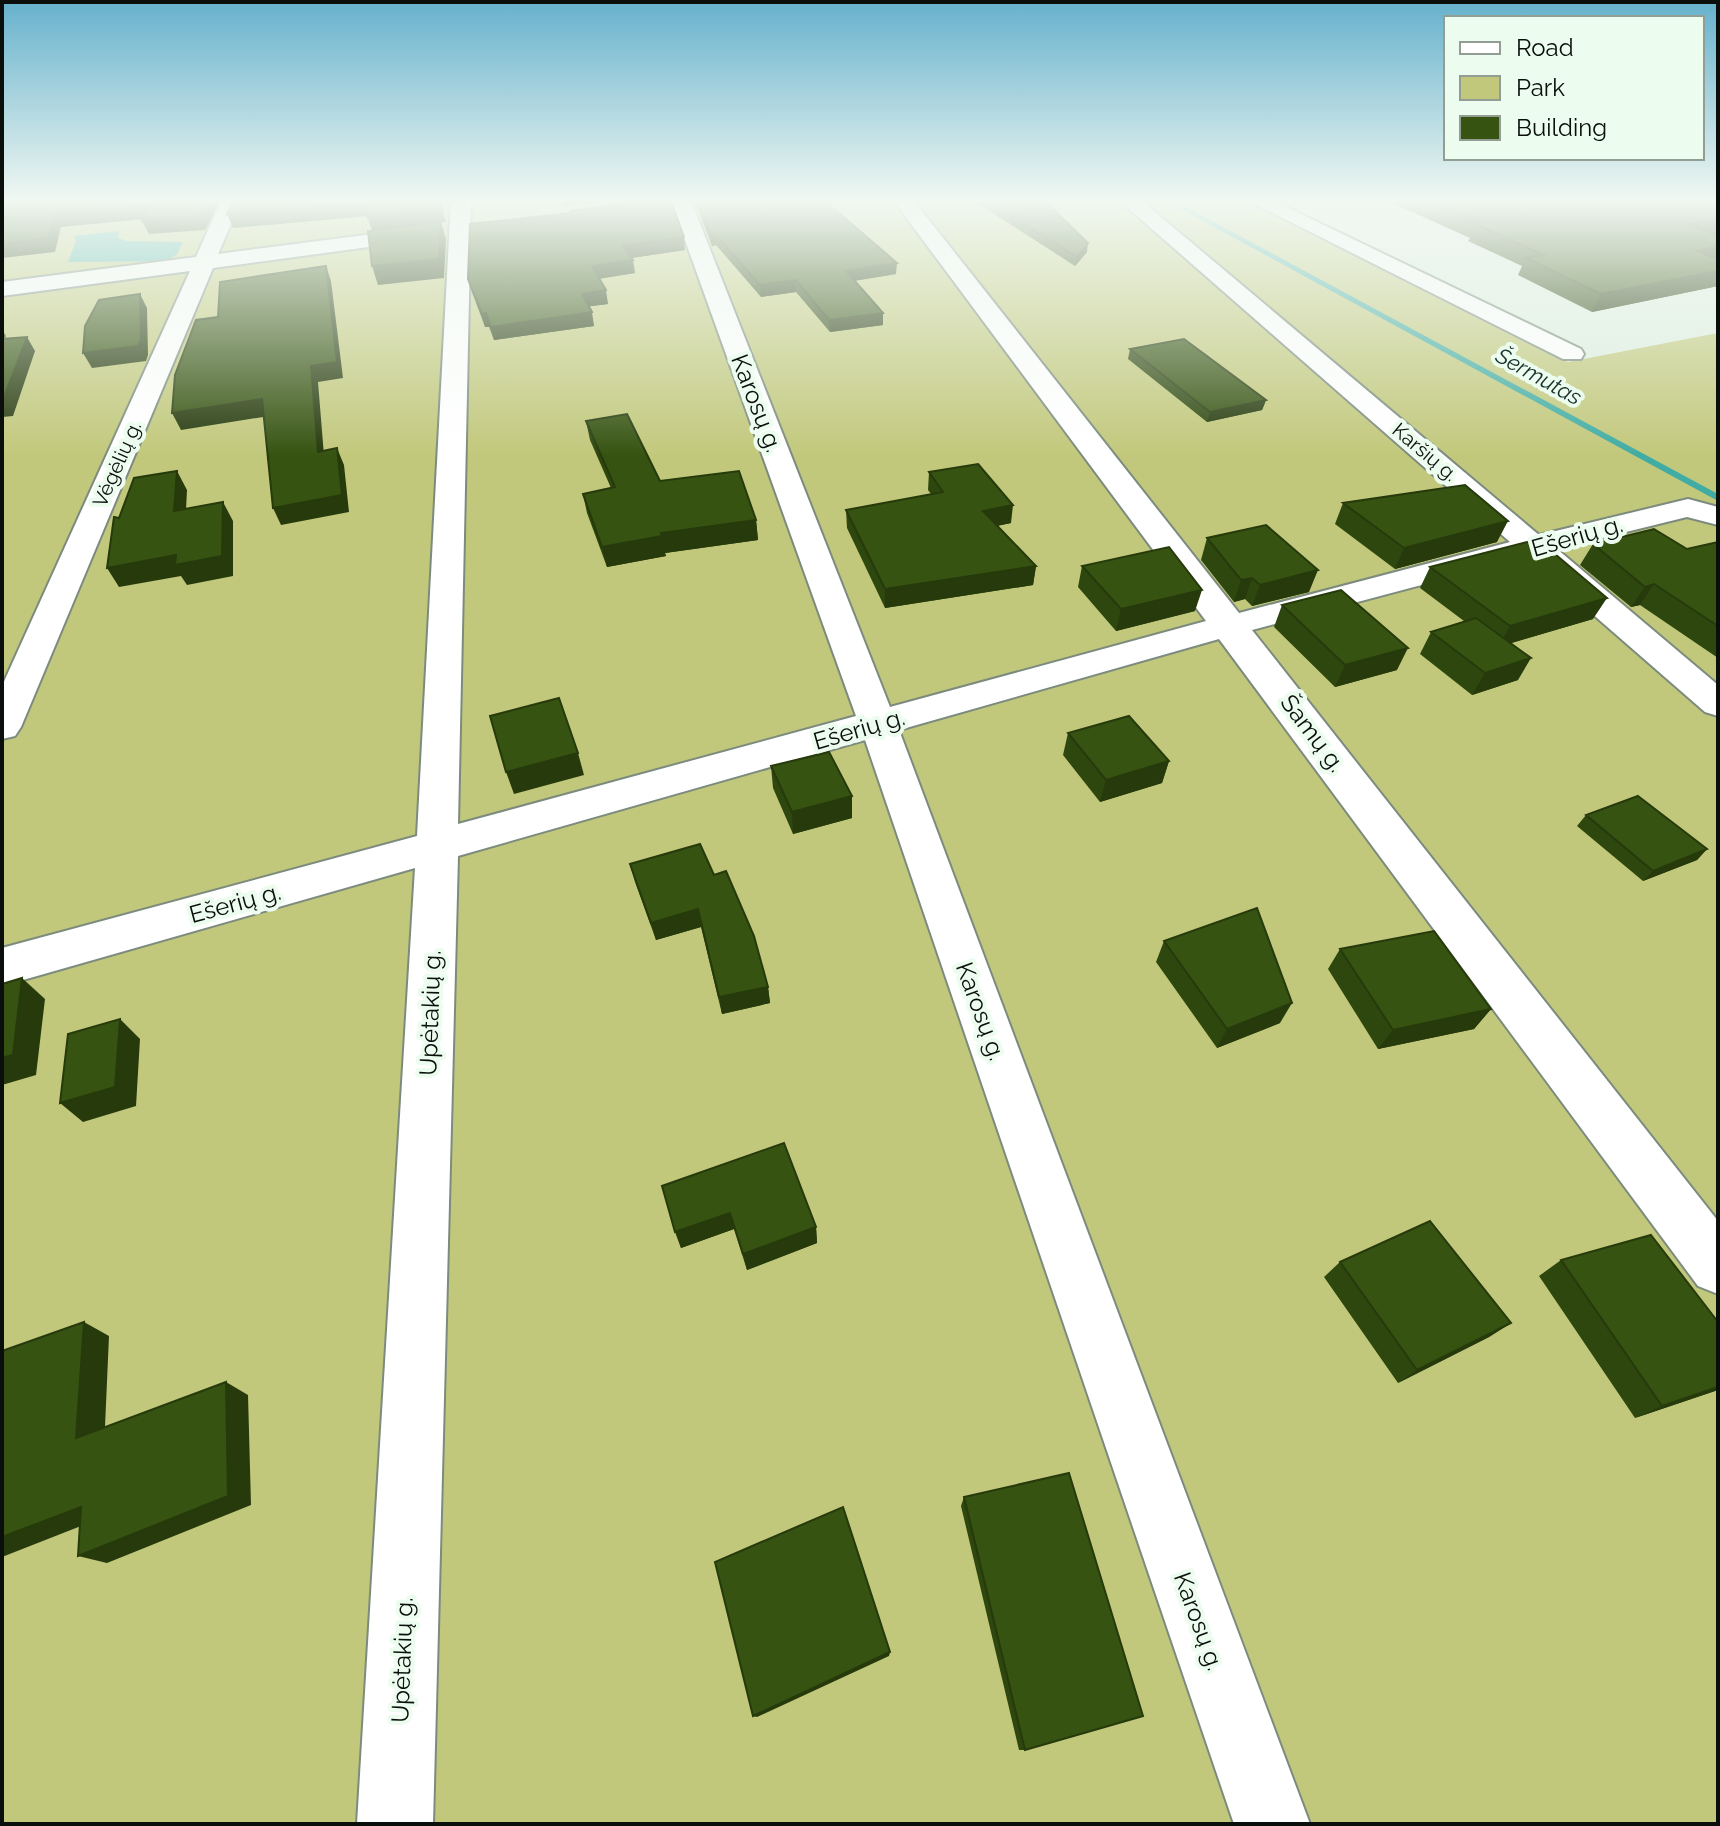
<svg xmlns="http://www.w3.org/2000/svg" width="1720" height="1826" viewBox="0 0 1720 1826" font-family="Raleway,sans-serif">
	<style>
		.green { fill: #c2c87b }
		.water { fill: #41aca3 }
		.lines { fill: none; stroke-linecap: round; stroke-linejoin: round }
		.stream { fill: #41aca3; fill-rule: evenodd }
		.street-casing { stroke: #7c8b7e; stroke-width: 4 }
		.street { fill: #fff; fill-rule: evenodd }
		.wall { fill: #2e470f }
		.shaded-wall { fill: #263a0c }
		.building { fill: #365311; stroke: #263a0c; stroke-width: 2 }
		.labels { text-anchor: middle; dominant-baseline: central; stroke-width: 8; stroke-linejoin: round; paint-order: stroke }
		.far-street-label { font-size: 20px; fill: #0a0f0b; stroke: #ecfcee }
		.far-water-label { font-size: 22px; font-style: italic; fill: #18302e; stroke: #ecfcee }
		.street-label { font-size: 24px; fill: #0a0f0b; stroke: #ecfcee }
	</style>
	<rect width="100%" height="100%" fill="#dfefe1"/>
	<path class="green" d="M2,201H1244L1568,362L1718,333V1824H2Z"/>
	<path class="water" d="M119,231L118,238L127,241L183,242L177,254L167,261L68,262L76,241L74,236Z"/>
	<g class="lines">
		<path class="stream" d="M1166,201H1175L1718,494V501Z"/>
		<g class="street-casing">
			<path id="street" d="M221,201H241L218,254L428,227L438,233L428,239L213,268L21,727L15,736L2,739V686L190,271L2,296V282L196,257Z
				M451,201H471L458,824L856,716L671,201H691L890,707L1206,621L894,201H914L1239,613L1510,542L1120,201H1142L1539,535L1688,499L1718,507V525L1687,517L1557,549L1718,685V716L1705,712L1527,557L1252,630L1718,1221V1294L1698,1286L1219,639L899,730L1310,1824H1234L865,740L458,856L433,1824H357L415,868L2,986V948L417,836Z
				M1249,201H1274L1581,349L1584,354L1581,359H1563Z"/>
		</g>
		<use href="#street" class="street"/>
	</g>
	<path class="wall" d="M695,201H825L896,274L854,281L883,313V325L830,332L796,292L761,297L716,245L712,246Z
		M974,201H1045L1087,252L1075,266Z
		M1388,201H1718V257L1717,259H1718V286L1592,312L1518,275L1522,266L1468,241L1470,238Z
		M571,211L685,250L631,258L635,273L599,279L608,304L589,306L594,326L494,340L489,327H485L472,292L468,279L571,213Z
		M1130,349L1266,400L1262,410L1207,422L1128,359Z
		M586,421L660,481L756,520L758,540L665,553L666,556L607,567L587,513L583,494L611,488L590,440Z
		M929,472L1011,523L997,526L1036,566L1033,585L885,608L847,528L846,510L931,494L928,490Z
		M1343,503L1497,542L1395,569L1335,524Z
		M1207,538L1309,592L1252,606L1245,599L1234,602L1201,560Z
		M1718,542V658L1640,605L1631,607L1580,565L1593,544L1687,549Z
		M1082,566L1195,611L1116,631L1078,587Z
		M1430,567L1593,619L1511,643L1518,680L1472,695L1420,654L1431,632L1464,621L1420,588Z
		M1282,605L1397,670L1335,687L1274,627Z
		M1068,733L1169,761L1162,783L1100,802L1063,755Z
		M771,766L852,796V818L793,834L773,788Z
		M1586,815L1707,849L1697,860L1643,881L1577,826Z
		M630,864L714,875L768,987L770,1003L722,1014L701,927L656,940L635,882Z
		M1164,941L1280,1023L1217,1048L1156,962Z
		M1340,949L1491,1009L1474,1029L1378,1049L1328,969Z
		M662,1186L816,1227L817,1243L747,1270L734,1229L681,1248Z
		M1561,1260L1718,1390L1635,1418L1539,1276Z
		M1340,1262L1511,1323L1489,1337L1398,1383L1324,1277Z
		M964,1497L1025,1750H1019L961,1506Z"/>
	<path class="shaded-wall" d="M207,201H220L205,230L149,234L142,221Z
		M562,201H605L564,206Z
		M366,203L370,216L233,228L227,214Z
		M151,205L157,218L61,227L55,252L2,258V244L54,213Z
		M442,208L446,222H441L446,239L444,278L378,285L372,266V231L368,218Z
		M1718,220V236L1687,224Z
		M715,234L716,245L712,246L711,235Z
		M684,237L685,250L625,259L623,246Z
		M1718,241V257L1715,261L1697,251Z
		M1088,243L1087,252L1075,266L1077,257Z
		M633,260L635,273L594,279L592,266Z
		M897,263L896,274L846,282V271Z
		M326,266L331,281L343,378L318,382L325,468L318,452L311,366Z
		M1718,271V286L1592,312L1601,294Z
		M796,280V292L761,297L760,285Z
		M606,290L608,304L585,307L582,294Z
		M140,294L147,308L148,355L146,361L92,368L83,353Z
		M592,312L594,326L494,340L491,327Z
		M486,313L489,327H485L482,314Z
		M883,313V325L830,332L829,320Z
		M2,329L6,336L2,347Z
		M27,337L35,351L13,416L2,417V400Z
		M262,399L269,416L181,430L172,413Z
		M1266,400L1262,410L1207,422L1210,412Z
		M337,448L344,465L349,512L281,525L273,508Z
		M177,471L187,490L185,530L174,511Z
		M223,502L233,521V576L187,585L181,576L119,587L107,568L176,555Z
		M1013,505L1011,523L981,529L983,511Z
		M756,520L758,540L665,553L666,556L607,567L602,547L661,533Z
		M1508,521L1497,542L1395,569L1404,548Z
		M1036,566L1033,585L885,608V589Z
		M1318,570L1309,592L1252,606L1260,585Z
		M1252,578L1245,599L1234,602L1241,580Z
		M1654,584L1640,605L1631,607L1645,587Z
		M1202,590L1195,611L1116,631L1121,609Z
		M1607,598L1593,619L1498,647L1510,626Z
		M1408,648L1397,670L1335,687L1345,665Z
		M1531,658L1518,680L1472,695L1485,673Z
		M578,753L584,775L514,794L506,772Z
		M1169,761L1162,783L1100,802L1106,780Z
		M852,796V818L793,834L792,812Z
		M1707,849L1697,860L1643,881L1653,871Z
		M698,909L701,927L656,940L651,923Z
		M22,978L45,999L36,1075L2,1085V1058Z
		M768,987L770,1003L722,1014L719,997Z
		M1292,1003L1280,1023L1217,1048L1227,1029Z
		M1491,1009L1474,1029L1378,1049L1393,1030Z
		M120,1019L140,1039L136,1106L83,1122L60,1103Z
		M730,1213L734,1229L681,1248L675,1232Z
		M816,1227L817,1243L747,1270L743,1254Z
		M84,1322L109,1336L104,1449L76,1438Z
		M1511,1323L1489,1337L1398,1383L1417,1370Z
		M226,1382L248,1395L251,1505L107,1563L78,1556Z
		M1718,1387V1390L1635,1418L1662,1406Z
		M81,1507L109,1515L2,1557V1537Z
		M890,1652L889,1656L757,1717L753,1716Z"/>
	<path class="building" d="M2,201H207L199,217L142,221L151,205L54,213L48,238L2,244Z
		M233,201H440L442,208L368,218L366,203L227,214Z
		M642,201H671L684,237L623,246L633,260L592,266L606,290L582,294L592,312L491,327L486,313L482,314L468,279L470,224L572,213L571,211Z
		M697,201H825L897,263L846,271L883,313L829,320L796,280L760,285L715,234L711,235Z
		M988,201H1045L1088,243L1077,257Z
		M1430,201H1718V220L1687,224L1718,236V241H1716H1718V246L1697,251L1718,259V271L1601,294L1526,258L1544,255L1475,224L1481,223Z
		M441,222L439,259L372,266L368,231Z
		M326,266L337,362L311,366L318,452L337,448L342,495L273,508L262,399L172,413L175,375L196,320L218,317L220,282Z
		M140,294L141,340L138,346L83,353L85,326L99,300Z
		M27,337L3,400H2V339Z
		M1184,339L1266,400L1210,412L1130,349Z
		M627,414L660,481L739,471L756,520L661,533L662,536L602,547L583,494L615,487L586,421Z
		M978,464L1013,505L983,511L1036,566L885,589L846,510L943,492L929,472Z
		M177,471L174,511L223,502L222,556L175,565L176,555L107,568L114,517L119,518L134,478Z
		M1465,485L1508,521L1404,548L1343,503Z
		M1266,525L1318,570L1260,585L1252,578L1241,580L1207,538Z
		M1654,529L1687,549L1718,542V626L1654,584L1645,587L1593,544Z
		M1531,541L1548,555L1555,554L1607,598L1510,626L1430,567Z
		M1169,547L1202,590L1121,609L1082,566Z
		M1341,590L1408,648L1345,665L1282,605Z
		M1476,618L1531,658L1485,673L1431,632Z
		M559,698L578,753L506,772L490,716Z
		M1129,716L1169,761L1106,780L1068,733Z
		M829,752L852,796L792,812L771,766Z
		M1638,796L1707,849L1653,871L1586,815Z
		M700,844L714,875L726,871L754,936L768,987L719,997L698,909L651,923L630,864Z
		M1257,908L1292,1003L1227,1029L1164,941Z
		M1434,931L1491,1009L1393,1030L1340,949Z
		M22,978L13,1055L2,1058V984Z
		M120,1019L115,1087L60,1103L68,1034Z
		M784,1143L816,1227L743,1254L730,1213L675,1232L662,1186Z
		M1430,1221L1511,1323L1417,1370L1340,1262Z
		M1651,1235L1718,1322V1387L1662,1406L1561,1260Z
		M84,1322L76,1438L226,1382L228,1496L78,1556L81,1507L2,1537V1351Z
		M1069,1473L1143,1716L1025,1750L964,1497Z
		M843,1507L890,1652L753,1716L715,1562Z"/>
	<linearGradient id="sky" x2="0" y2="1"><stop stop-color="#65b1cc"/><stop offset="0.44" stop-color="#f1f8f2"/><stop offset="1" stop-color="#f1f8f2" stop-opacity="0"/></linearGradient>
	<rect width="1720" height="456" fill="url(#sky)"/>
	<g class="labels">
		<g class="far-street-label">
			<text transform="translate(1425 452) rotate(40)">Karšių g.</text>
			<text transform="translate(117 464) rotate(-66)">Vėgėlių g.</text>
		</g>
		<g class="far-water-label">
			<text transform="translate(1539 376) rotate(29)">Šermutas</text>
		</g>
		<g class="street-label">
			<text transform="translate(757 403) rotate(69)">Karosų g.</text>
			<text transform="translate(1577 536) rotate(-16)">Ešerių g.</text>
			<text transform="translate(859 729) rotate(-16)">Ešerių g.</text>
			<text transform="translate(1313 733) rotate(53)">Šamų g.</text>
			<text transform="translate(235 903) rotate(-15)">Ešerių g.</text>
			<text transform="translate(981 1011) rotate(70)">Karosų g.</text>
			<text transform="translate(430 1013) rotate(-88)">Upėtakių g.</text>
			<text transform="translate(1199 1621) rotate(70)">Karosų g.</text>
			<text transform="translate(402 1660) rotate(-88)">Upėtakių g.</text>
		</g>
	</g>
	<rect width="1720" height="1826" fill="none" stroke="#0a0f0b" stroke-width="8"/>
	<rect x="1444" y="16" width="260" height="144" fill="#ecfcee" stroke="#929d93" stroke-width="2"/>
	<rect x="1460" y="42" width="40" height="12" fill="#ffffff" stroke="#929d93" stroke-width="2"/>
	<text x="1516" y="56" font-size="24" fill="#0a0f0b">Road</text>
	<rect x="1460" y="76" width="40" height="24" fill="#c2c87b" stroke="#929d93" stroke-width="2"/>
	<text x="1516" y="96" font-size="24" fill="#0a0f0b">Park</text>
	<rect x="1460" y="116" width="40" height="24" fill="#365311" stroke="#929d93" stroke-width="2"/>
	<text x="1516" y="136" font-size="24" fill="#0a0f0b">Building</text>
</svg>
